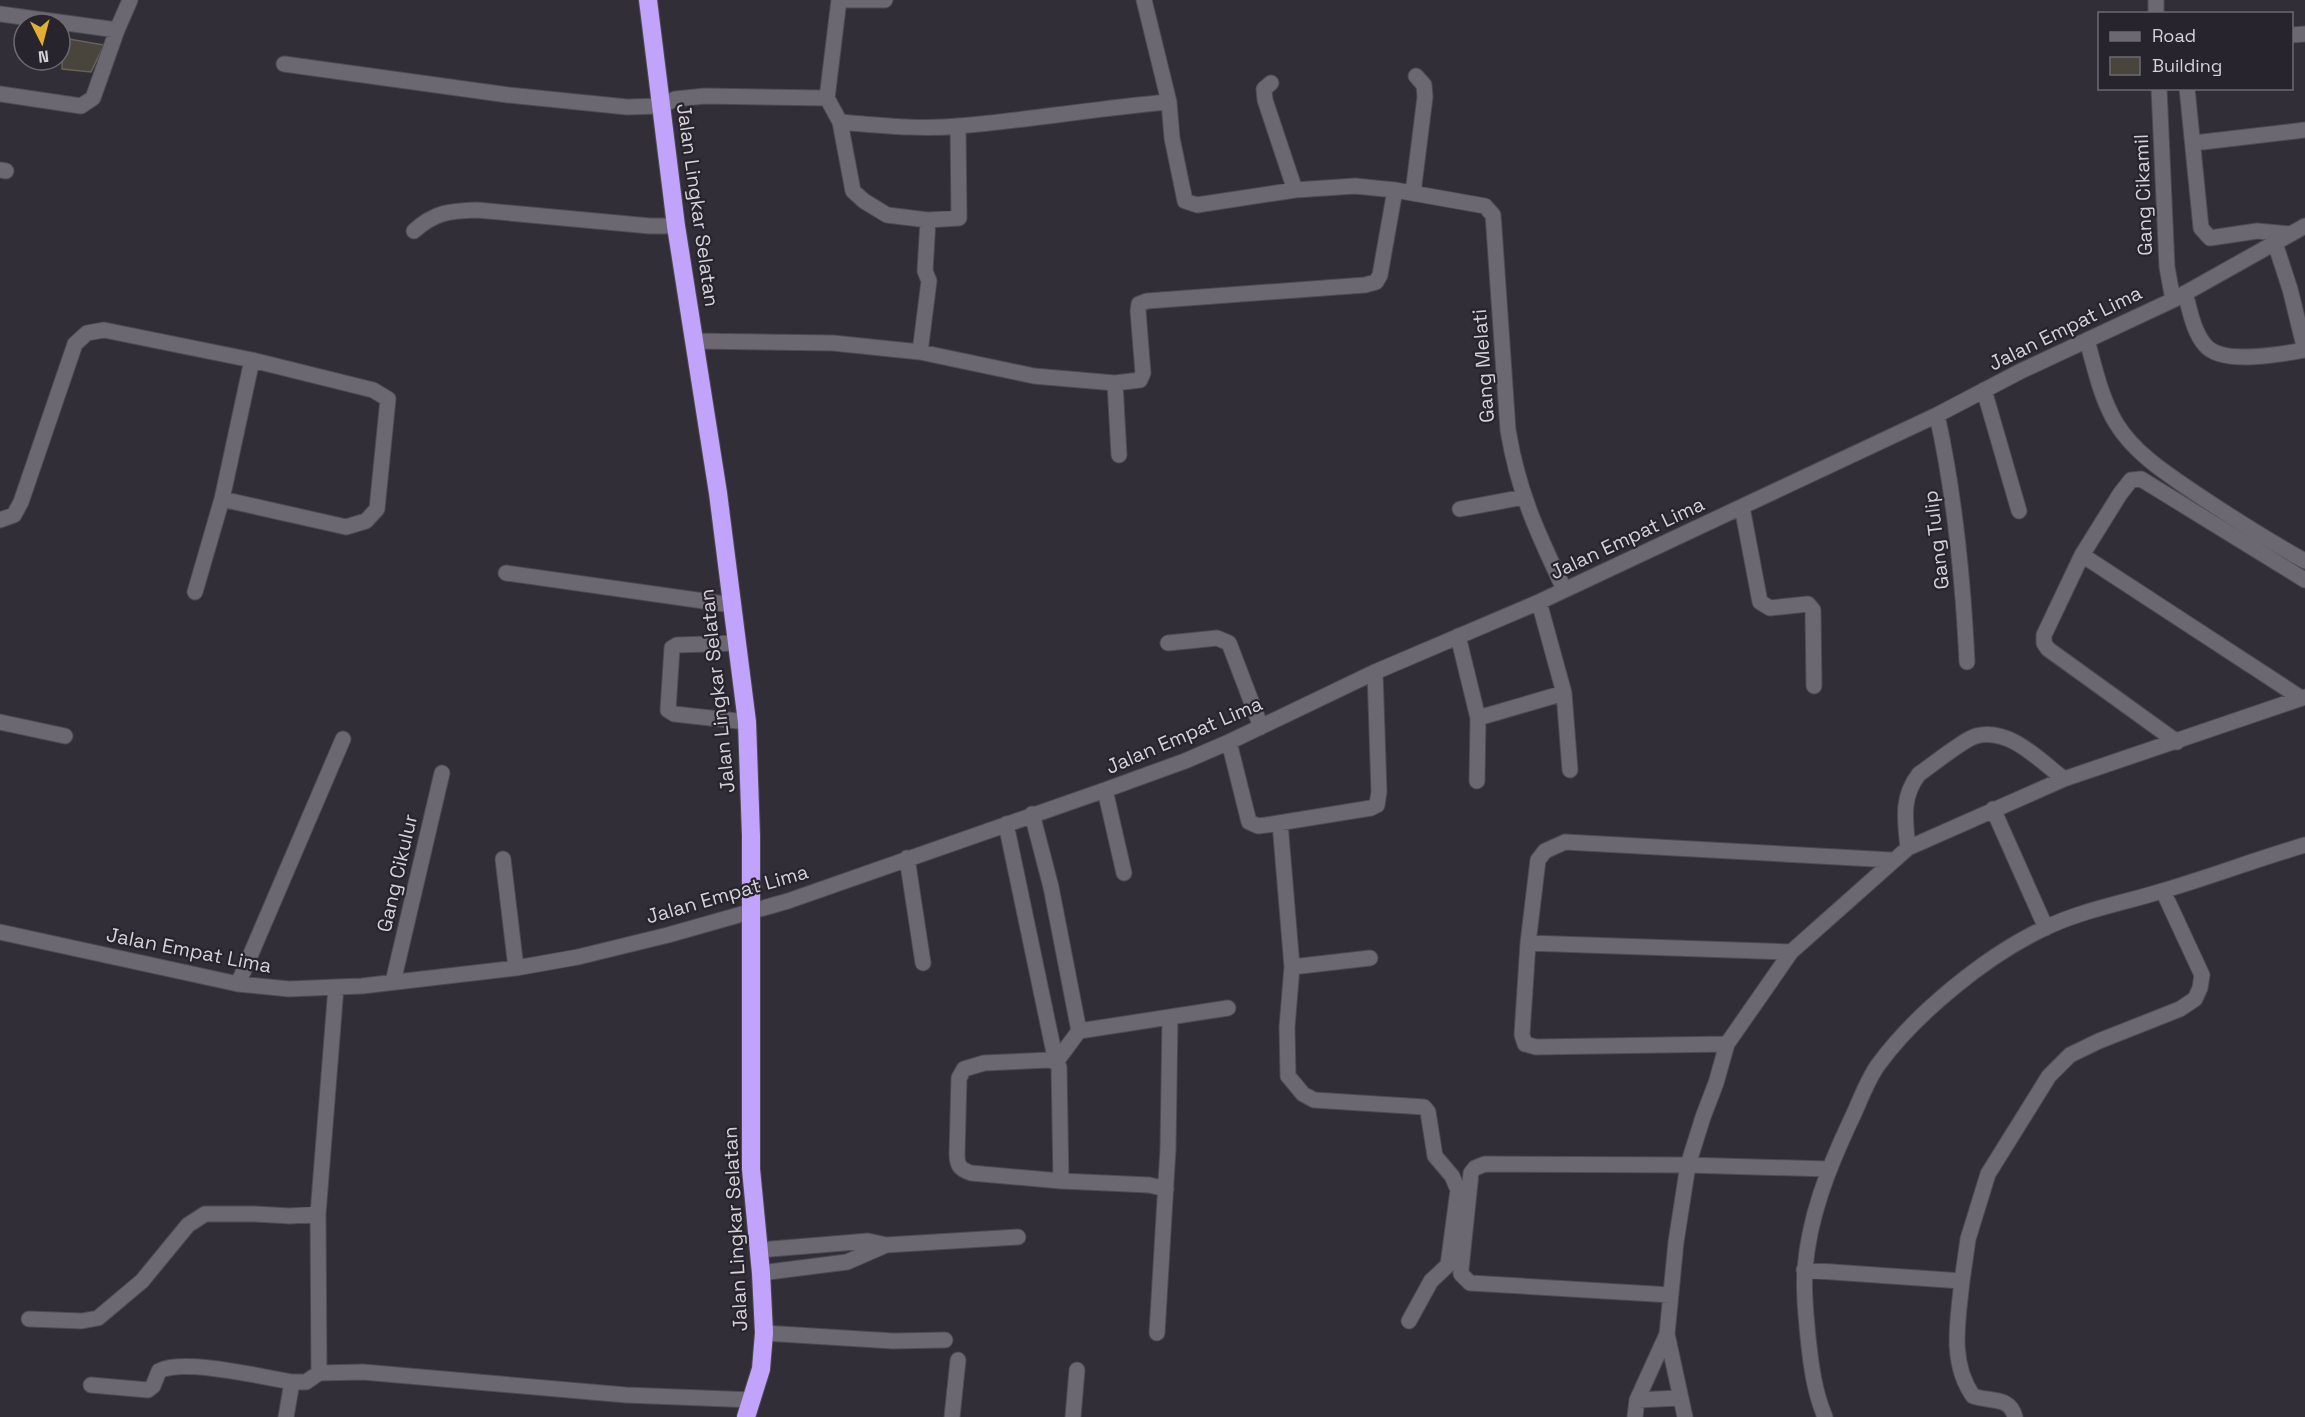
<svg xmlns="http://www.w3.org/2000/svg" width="2305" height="1417" viewBox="0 0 2305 1417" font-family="'Space Grotesk',sans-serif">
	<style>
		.building { fill: #49453c; stroke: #676359; stroke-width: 1.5 }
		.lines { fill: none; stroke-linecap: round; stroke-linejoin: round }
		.minor-casing { stroke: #4d4b52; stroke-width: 17 }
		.highway-casing { stroke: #4d4b52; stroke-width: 20 }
		.minor { stroke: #6b6872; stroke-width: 15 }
		.highway { stroke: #c2a3fb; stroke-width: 18 }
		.labels { text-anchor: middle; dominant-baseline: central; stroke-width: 4.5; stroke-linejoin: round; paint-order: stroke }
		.street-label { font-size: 20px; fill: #d3d2d7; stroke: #27242d }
	</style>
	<rect width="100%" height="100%" fill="#312e37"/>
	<path class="building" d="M63,38L104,45L91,72L62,69Z"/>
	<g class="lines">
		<g class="minor-casing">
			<path id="minor" d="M885,0H839L827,98L840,122L853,191L864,201L887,215L928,220L925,271L929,281L920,352
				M1144,0L1169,102
				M2156,0V14
				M0,14L117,30
				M2292,35L2305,34
				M284,64L508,95L627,107L661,106L675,99L705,96L827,98
				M1271,83L1264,89L1265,100L1295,190
				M2159,88L2167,267L2173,300
				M2187,88L2201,228L2210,238L2257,231L2291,234
				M0,94L81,106L93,98L117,30L130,0
				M840,122C879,125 920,130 959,126C1029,120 1099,108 1169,102L1172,138L1185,201L1197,205L1295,190L1355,186L1395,190L1485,206L1493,215L1494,228L1508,430C1518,492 1538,534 1564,589
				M2194,143L2305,130
				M0,170L6,171
				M1413,193L1425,97L1424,85L1416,76
				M928,220L959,218L958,126
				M414,231C435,212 449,211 477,210L650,226H676
				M2275,243L2290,289L2305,350
				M2185,293C2190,310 2193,331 2205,345C2222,366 2282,354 2305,350
				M2087,340C2095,369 2101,398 2116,423C2134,453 2167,474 2195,493C2231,517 2267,540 2305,561
				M694,341L833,343L920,352L1034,376L1115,383L1140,380L1143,373L1138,311L1139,304L1147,301L1365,285L1376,282L1380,275L1395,190
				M1115,383L1119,455
				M1984,390L2019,511
				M1937,415C1955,496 1963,579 1967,662
				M222,499L346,527L366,521L377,509L388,399L373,390L252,360
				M1742,507L1760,602L1770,608L1808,604L1813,610L1814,686
				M1460,509L1524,497
				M0,520L14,515L21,502L75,344L87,333L104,330L252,360L222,499L195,592
				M2082,555L2044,635V643L2048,649L2177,742
				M506,573L732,605
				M1539,602L1564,693L1570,770
				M1458,636L1478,718L1477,781
				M738,643L677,645L672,648L668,710L674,714L747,722
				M1168,643L1217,638L1229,643L1261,727
				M2301,698L2082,555L2120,494L2131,480L2141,479L2305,580
				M1478,718L1564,693
				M0,722L65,736
				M1229,742L1249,822L1258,826L1266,825L1371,808L1377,805L1379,792L1375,672
				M1105,790L1124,873
				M1993,809L2046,928
				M1032,814L1051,887L1079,1031
				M1280,823L1292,967L1287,1027L1288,1076L1303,1094L1314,1100L1424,1107L1428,1112L1435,1156L1452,1176L1458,1190L1448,1265L1431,1281L1409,1321
				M1006,824L1056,1062L1059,1067L1061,1181
				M1908,848C1905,820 1901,797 1919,774C1931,766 1964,739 1976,736C2010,727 2040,761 2064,779
				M907,858L923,963
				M503,859L516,968
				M0,932L238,984L289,989L336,987L362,986L516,968L578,957L668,935L788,901L1105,790L1185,761L1229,742L1375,672L1539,602L1937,415L2021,371L2173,300L2305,226
				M1528,943L1791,952
				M1292,967L1370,958
				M393,982L442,773
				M238,984L343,739
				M1727,1044L1536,1047L1525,1044L1522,1035L1528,943L1538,860L1545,851L1565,842L1892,860
				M1056,1062L1049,1060L984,1063L964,1069L959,1078L957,1154C957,1166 960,1169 971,1173L1061,1181L1149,1185L1166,1189
				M1056,1062L1079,1031L1228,1008
				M759,1250L868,1241L886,1245L1018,1237
				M1804,1270L1962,1281C1958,1320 1949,1362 1973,1396C1990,1402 2010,1396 2015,1417
				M761,1273L847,1262L886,1245
				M1962,1281L1968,1239L1988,1174L2049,1076L2070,1055L2099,1041L2180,1009L2195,999L2200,988L2202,975L2163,891
				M1671,1295L1470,1283L1461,1274V1269L1471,1173L1475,1168L1485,1164L1688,1165L1828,1169
				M29,1319L82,1321L98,1318L142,1281L188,1225L205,1214H255L290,1216L318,1214
				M764,1333L893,1341L945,1340
				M1157,1333L1168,1149L1170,1018
				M1667,1334L1685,1417
				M319,1373L318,1214L336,987
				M91,1385L148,1390L153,1386L159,1371C184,1358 262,1377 292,1382
				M1637,1400L1680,1398
				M286,1417L292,1382H306L319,1373L363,1372L626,1395L753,1400
				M952,1417L958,1360
				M1073,1417L1077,1370
				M1635,1417L1637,1400L1667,1334L1676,1242L1688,1165L1703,1117L1716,1083L1727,1044L1791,952L1908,848L2064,779L2305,697
				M1825,1417C1814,1391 1811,1365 1808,1337C1806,1315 1803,1291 1805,1269C1809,1217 1828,1169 1850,1122C1859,1104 1866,1082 1878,1065C1916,1013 1987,955 2045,928C2082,910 2124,903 2162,891C2210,877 2257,859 2305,845"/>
		</g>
		<g class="highway-casing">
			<path id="highway" d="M648,0L676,226L718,493L747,722L751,836V1169L761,1273L764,1333L761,1369L746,1417"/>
		</g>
		<use href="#minor" class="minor"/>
		<use href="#highway" class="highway"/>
	</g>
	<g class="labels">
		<g class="street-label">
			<text transform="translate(2143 195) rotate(-92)">Gang Cikamil</text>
			<text transform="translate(698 205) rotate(82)">Jalan Lingkar Selatan</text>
			<text transform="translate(2065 328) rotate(-26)">Jalan Empat Lima</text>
			<text transform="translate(1483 366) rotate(-94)">Gang Melati</text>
			<text transform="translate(1627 538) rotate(-25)">Jalan Empat Lima</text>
			<text transform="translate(1936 540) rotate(-97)">Gang Tulip</text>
			<text transform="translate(717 691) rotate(-96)">Jalan Lingkar Selatan</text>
			<text transform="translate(1184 735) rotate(-23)">Jalan Empat Lima</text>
			<text transform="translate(397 873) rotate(-77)">Gang Cikulur</text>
			<text transform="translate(727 894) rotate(-16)">Jalan Empat Lima</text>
			<text transform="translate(189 950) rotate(11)">Jalan Empat Lima</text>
			<text transform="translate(735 1229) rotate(-93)">Jalan Lingkar Selatan</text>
		</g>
	</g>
	<rect x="2098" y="12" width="195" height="78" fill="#27242d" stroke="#6c6a71" stroke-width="1.5"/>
	<rect x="2110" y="32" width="30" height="9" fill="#6b6872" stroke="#6c6a71" stroke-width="1.5"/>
	<text x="2152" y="42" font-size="18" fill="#d3d2d7">Road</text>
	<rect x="2110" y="57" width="30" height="18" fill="#49453c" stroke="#6c6a71" stroke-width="1.5"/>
	<text x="2152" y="72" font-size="18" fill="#d3d2d7">Building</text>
	<g transform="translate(42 42) rotate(174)"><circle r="28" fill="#27242d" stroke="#6c6a71" stroke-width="1.5"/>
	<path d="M0-4.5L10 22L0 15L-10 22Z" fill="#e1af34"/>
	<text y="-9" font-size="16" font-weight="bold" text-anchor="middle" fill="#d3d2d7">N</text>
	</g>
</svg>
